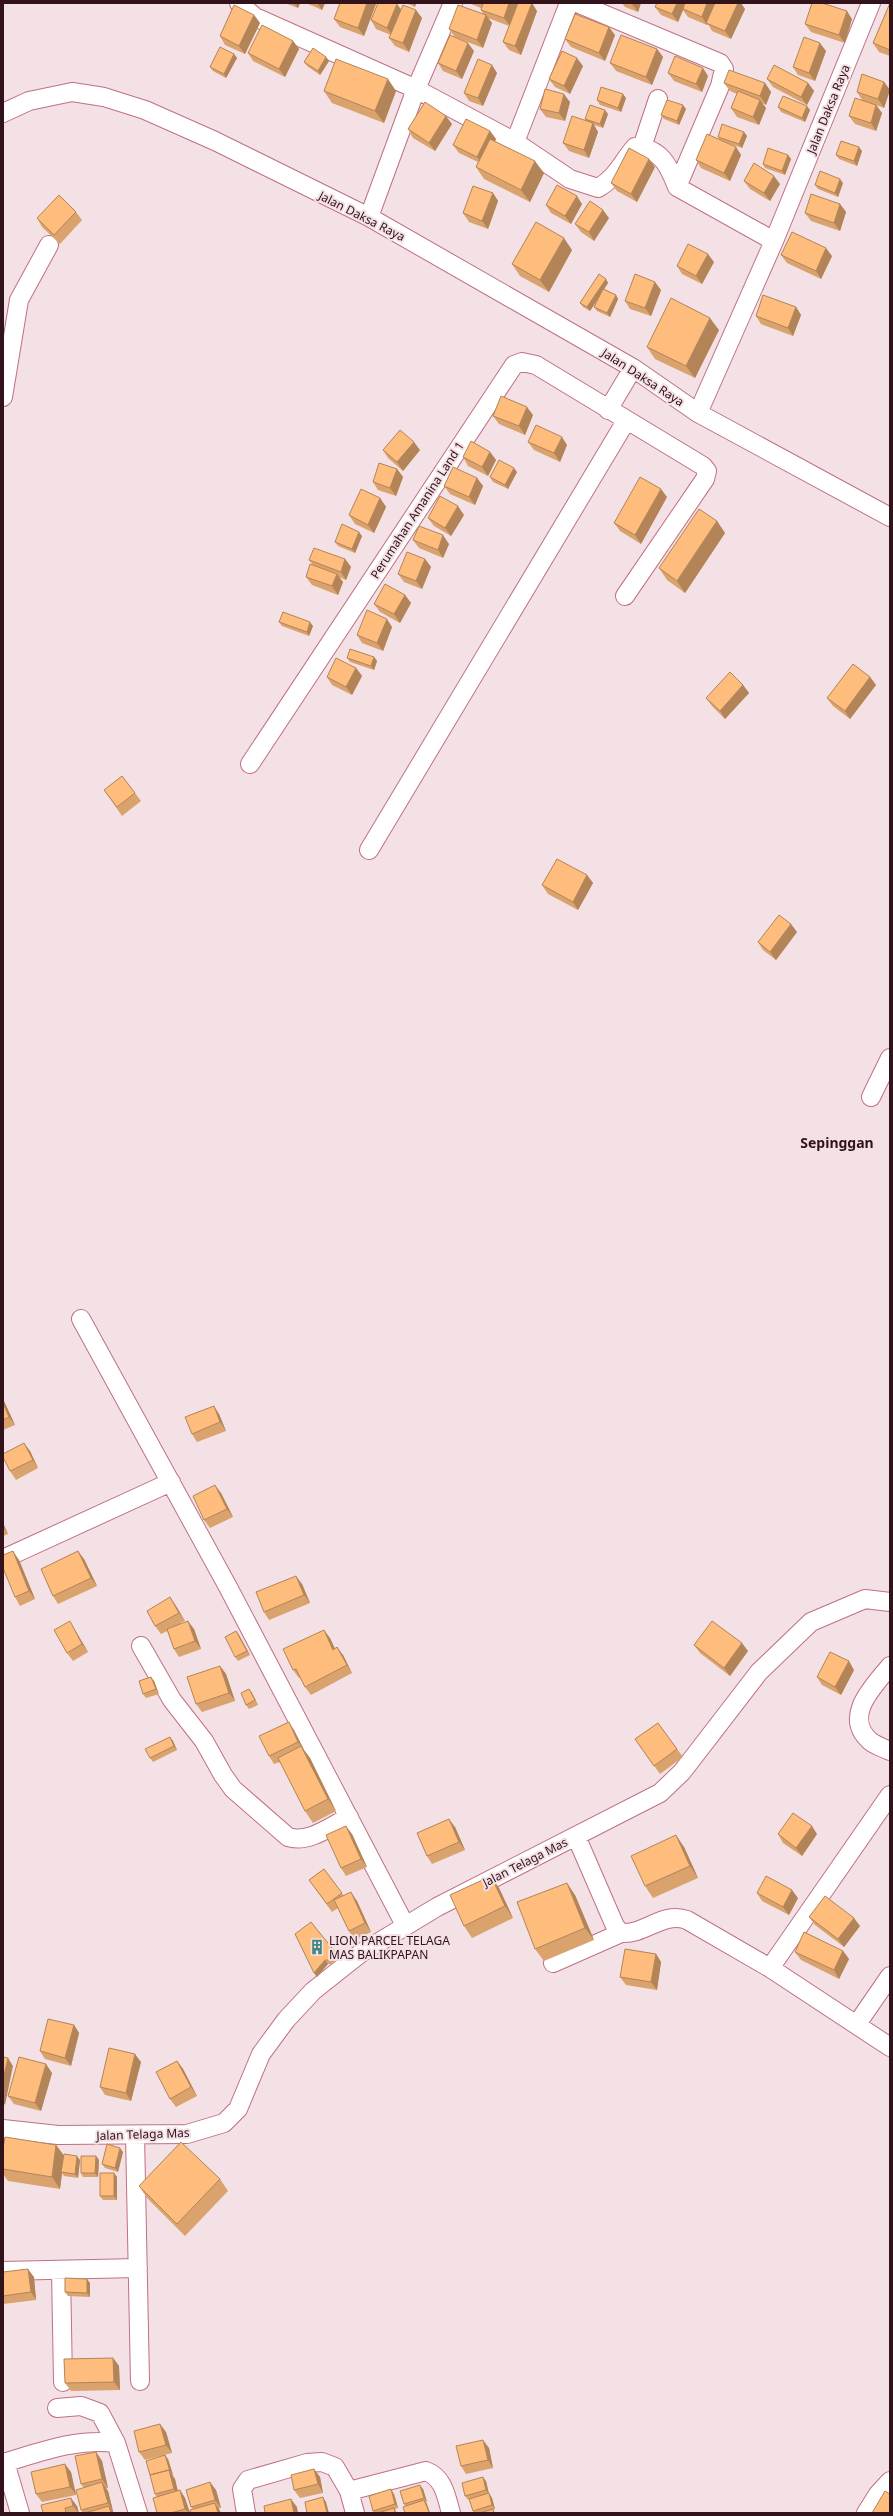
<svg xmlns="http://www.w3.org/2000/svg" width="893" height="2516" viewBox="0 0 893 2516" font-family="'Noto Sans',sans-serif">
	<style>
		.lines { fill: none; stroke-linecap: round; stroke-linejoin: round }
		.minor-casing { stroke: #c16f83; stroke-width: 20 }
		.minor { stroke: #fff; stroke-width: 18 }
		.wall { fill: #daa26c }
		.shaded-wall { fill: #b28458 }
		.building { fill: #febc7d; stroke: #b28458 }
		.labels { text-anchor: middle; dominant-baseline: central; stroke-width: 4; stroke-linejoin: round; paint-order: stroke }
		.street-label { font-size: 12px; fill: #32121b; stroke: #f4e1e5 }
		.poi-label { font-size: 12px; fill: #32121b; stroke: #f4e1e5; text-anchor: start }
		.quarter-label { font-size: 14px; font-weight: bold; fill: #32121b; stroke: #f4e1e5 }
	</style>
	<rect width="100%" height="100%" fill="#f4e1e5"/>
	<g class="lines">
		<g class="minor-casing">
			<path id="minor" d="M239,3L255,17L416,89L515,142L570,179L598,188C617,177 622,162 635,147C661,148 669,166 677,187
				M577,3L720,63L724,69L720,86L677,187L774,241
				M3,113L29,101L72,92L104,97L145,110L215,141L369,217L633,368L698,413L890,517
				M515,142L569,3
				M642,147L658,99
				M369,217L416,89L453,3
				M3,397L19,300L49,245
				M608,410L633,368
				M698,413L774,241L871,3
				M250,764L514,365L522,362L536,365L703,466L707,471L705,479L625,596
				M369,850L626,421
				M871,1097L890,1058
				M81,1319L228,1587L405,1925
				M3,1559L171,1482
				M141,1646L172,1700L204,1741L223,1775L233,1789L288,1837C308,1844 331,1826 349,1817
				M890,1666C874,1686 842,1716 870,1741C876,1746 884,1748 890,1751
				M576,1836L615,1926L621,1933C645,1935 663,1911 687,1920L770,1968L890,2047
				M553,1963L621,1933
				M770,1968L890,1795
				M857,2024L890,1976
				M3,2129L58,2135L187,2134L224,2123L238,2109L261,2054L286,2020L313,1991L361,1953L437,1907L660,1793L682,1772L759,1672L811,1622L865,1599L890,1602
				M135,2135L140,2381
				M61,2270L63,2382
				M3,2271L138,2268
				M57,2408L81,2406L100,2413L116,2443
				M5,2462L20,2513
				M3,2463C41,2452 76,2438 116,2443L138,2513
				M349,2491L355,2513
				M246,2513L242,2489L248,2480L307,2463L322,2462L335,2467L349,2491L426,2471C444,2478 446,2496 451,2513
				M866,2513L878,2494L890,2481"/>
		</g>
		<use href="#minor" class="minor"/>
	</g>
	<path class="wall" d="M285,3H300L298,8Z
		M306,3H325L322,10Z
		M340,3H375L376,4L364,36L340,27L334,19Z
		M406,3H416L415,7Z
		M470,3H516L517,5L537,11L521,55L509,50L503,42L509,26L488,18L492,23L483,48L455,37L449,29L484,15L481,10V8L471,4Z
		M622,3H641L638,12L625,7Z
		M890,3V56L879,52L873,43Z
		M655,7L745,9L731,39L712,31L708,24L707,25L688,17L683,10L678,22L661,15Z
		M401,9L422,18L409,52L395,46L389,38L391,35L376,29L371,20Z
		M254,15L260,23L245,54L225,45L220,36Z
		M852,19L845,43L811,32L805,24Z
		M615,35L605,61L571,47L565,39Z
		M293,41L299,49L285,77L253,61L248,53Z
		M657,49L663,57L652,85L616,71L610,63Z
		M474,51L462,79L443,71L438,63Z
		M826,51L815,81L798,75L793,67Z
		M234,54L237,58L226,78L213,71L210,67Z
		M326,57L329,61L320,75L307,66L304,62Z
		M583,66L570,94L555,87L549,79Z
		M497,73L483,106L469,101L464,93Z
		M668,73L708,76L702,92L674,81Z
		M767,79L808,83L814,91L807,105L773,87Z
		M884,82L890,90L884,108L876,105L882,113L876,131L855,124L849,116L862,100L857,92Z
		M724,83H765L771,92L766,105L762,103L766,108L759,125L737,117L731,108L737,94L730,91Z
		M324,91H396L384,123L332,103Z
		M626,98L621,112L600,105L597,100Z
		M570,102L565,121L546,117L540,109Z
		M778,107L810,110L805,122L781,112Z
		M686,109L679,125L664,119L661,115Z
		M608,114L603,128L594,125L598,132L589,158L569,151L563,143L587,122L585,119Z
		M452,124L435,151L413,138L408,129Z
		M490,131L496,139L495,141L544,173L530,202L484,179L476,167L478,162L459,153L453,145Z
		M744,132L747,136L742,148L727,143L736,147L741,155L730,181L701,168L696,160L720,140L718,137Z
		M862,151L857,166L839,159L836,155Z
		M788,155L791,159L785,175L765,168L763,164Z
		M655,167L637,202L617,191L611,183Z
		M744,181L780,184L770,201L750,189Z
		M843,183L838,197L818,189L815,185Z
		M493,193L498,201L488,229L469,222L463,213Z
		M582,204L571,224L551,213L546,205Z
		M840,204L846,212L840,231L811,221L805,213Z
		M76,212L82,220L60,244L42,227L37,218Z
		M609,218L594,241L581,232L575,224Z
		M572,250L549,292L520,276L512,264Z
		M781,255L832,256L821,279L787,263Z
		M714,262L702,284L682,274L677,266Z
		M606,279L608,283L604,289L616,295L618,299L610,317L597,311L594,307L599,297L590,311L583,307L580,303Z
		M661,290L651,316L630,309L625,301Z
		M796,307L801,315L793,336L761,324L756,316Z
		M719,330L695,378L655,359L647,347Z
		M533,415L525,435L499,424L493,416Z
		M528,442L567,445L560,462L534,450Z
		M383,450H420L403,471L388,458Z
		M490,452L496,460L488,476L468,466L463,457Z
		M397,469L403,477L396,496L378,490L373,482Z
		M517,472L508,489L493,482L490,477Z
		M477,478L483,486L475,505L450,494L444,486Z
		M667,497L641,544L620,531L614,523Z
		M380,498L386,507L374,533L355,524L349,515Z
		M464,515L451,536L434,526L428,518Z
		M717,521L725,533L685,593L667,580L659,568Z
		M362,536L355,553L338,546L335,542Z
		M413,540L449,544L443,558L419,548Z
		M345,559L351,567L346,580L339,577L343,582L338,595L312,585L306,577L313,565L309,560Z
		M425,559L431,567L422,589L404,582L398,574Z
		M405,595L411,603L400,623L380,612L374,604Z
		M279,622L313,626L309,636L282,626Z
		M392,627L383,651L362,643L357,635Z
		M374,657L377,661L374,670L350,662L347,658Z
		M356,668L362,676L352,695L332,685L327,677Z
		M870,677L876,685L850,719L833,706L827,698Z
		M743,685L749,693L725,719L712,706L706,698Z
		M104,790L135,793L141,801L122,816Z
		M587,875L593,883L578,910L548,894L542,885Z
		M797,932L776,960L763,950L758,942Z
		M3,1399L15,1425L3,1430Z
		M219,1414L226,1431L197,1442L192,1434Z
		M30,1451L38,1468L16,1480L10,1471Z
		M221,1493L233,1517L210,1528L204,1520Z
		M3,1523L8,1534L3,1536Z
		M84,1559L97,1586L58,1604L53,1596Z
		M19,1560L35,1599L20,1606L15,1597Z
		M302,1584L310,1603L269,1620L264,1612Z
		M170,1597L176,1606L185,1621L180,1623L194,1629L201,1649L179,1657L174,1649L167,1631L161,1634L155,1626Z
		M75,1630L88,1652L73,1661L67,1653Z
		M236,1631L239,1635L250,1655L238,1661L235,1657Z
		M330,1638L335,1649L343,1655L352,1673L311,1695L305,1687L300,1678H299L293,1670Z
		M694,1645L748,1651L730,1676L700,1653Z
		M220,1666L226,1674L235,1701L202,1712L196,1704Z
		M854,1670L841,1695L822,1685L817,1677Z
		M154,1681L159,1694L146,1698L143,1694Z
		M249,1689L252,1693L258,1705L249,1709L246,1705Z
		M658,1723L683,1757L660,1774L635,1739Z
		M294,1730L304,1750L310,1758L336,1811L313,1823L305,1811L280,1762L274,1764L269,1756Z
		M173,1741L177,1750L153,1762L150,1758Z
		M455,1827L465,1850L432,1864L427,1856Z
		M352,1834L367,1867L346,1876L341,1868Z
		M778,1834H817L802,1856L783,1843Z
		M684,1847L698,1878L653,1898L645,1886Z
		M324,1869L344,1896L357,1901L371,1932L354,1940L349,1931L338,1908L332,1912L309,1880Z
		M499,1888L513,1918L472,1938L464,1926Z
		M757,1893L798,1898L789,1915L762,1901Z
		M575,1895L594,1940L544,1961L535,1949Z
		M809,1917L860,1926L844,1947L815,1925Z
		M295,1934L336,1953L339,1957L332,1964H328L317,1977Z
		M843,1951L849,1959L839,1979L801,1960L795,1952Z
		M656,1954L661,1962L657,1990L626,1985L620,1977Z
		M74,2025L79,2033L71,2066L45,2059L40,2051Z
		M177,2061L183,2069L197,2096L176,2107L170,2099Z
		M141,2062L131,2101L105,2095L100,2087Z
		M52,2073L41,2111L14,2104L8,2096Z
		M56,2145L64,2156L80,2160L78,2178L64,2176L62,2173L60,2189L8,2181L3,2174V2148Z
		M123,2152L118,2172L105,2168L102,2164Z
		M96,2156L99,2160L98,2177H83L81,2173Z
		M114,2173L117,2177V2200H103L100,2196Z
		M220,2179L228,2191L185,2236L147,2198L139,2186Z
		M3,2272L34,2277L36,2300L3,2304Z
		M90,2283V2297L68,2296L65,2292Z
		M113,2358L119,2366L120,2390L71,2391L65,2383Z
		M166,2432L172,2453L145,2460L139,2452Z
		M489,2448L493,2468L466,2474L461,2466Z
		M96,2452L102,2461L108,2488H106L108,2491L113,2511L114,2513H83L81,2510L84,2488L81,2484Z
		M168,2459L173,2475H172L175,2479L178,2491L180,2490L185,2498L190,2513H157V2497L155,2494Z
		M314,2469L320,2477L323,2493L300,2498L294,2490Z
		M71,2472L76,2495L42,2502L36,2494Z
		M486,2481L489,2494L492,2498L495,2509L493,2510L495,2513H474L473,2511L470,2499L468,2500L465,2496Z
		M423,2489L427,2502H426L430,2513H405V2506L404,2504Z
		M216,2490L221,2508H219L220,2511L193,2509L191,2507Z
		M394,2494L398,2508L395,2509L397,2513H374L373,2511Z
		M41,2505L77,2506L79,2513H43Z"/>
	<path class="shaded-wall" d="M294,3H300L298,8Z
		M317,3H325L322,10Z
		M367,3H375L376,4L364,36L358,28Z
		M413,3H416L415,7Z
		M509,3H516L517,5L510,26L504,18Z
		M532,3L537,11L521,55L515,46Z
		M632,3H641L638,12L632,4Z
		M677,3H686L678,22L672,14Z
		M707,3H716L706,23L708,24L707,25L702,17Z
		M738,3H741L745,9L731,39L725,31Z
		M397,4L403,12L393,36L387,28Z
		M416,10L422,18L409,52L403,43Z
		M847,11L852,19L845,43L839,35Z
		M254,15L260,23L245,54L239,46Z
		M486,15L492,23L483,48L477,40Z
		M609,27L615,35L605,61L599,53Z
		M293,41L299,49L285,77L279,69Z
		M468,43L474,51L462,79L456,71Z
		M820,43L826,51L815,81L809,73Z
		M657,49L663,57L652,85L646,77Z
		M234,54L237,58L226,78L224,74Z
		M326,57L329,61L320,75L318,71Z
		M577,58L583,66L570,94L564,86Z
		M492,65L497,73L483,106L478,98Z
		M703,68L708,76L702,92L696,84Z
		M388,79L396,91L384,123L375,111Z
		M884,82L890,90L884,108L878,99Z
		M765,83L771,92L766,105L760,96Z
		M808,83L814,91L807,105L801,97Z
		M564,94L570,102L565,121L559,113Z
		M623,94L626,98L621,112L618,108Z
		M760,100L766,108L759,125L753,117Z
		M683,105L686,109L679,125L677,121Z
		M876,105L882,113L876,131L871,123Z
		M807,106L810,110L805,122L802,118Z
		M605,110L608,114L603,128L600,124Z
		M446,116L452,124L435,151L429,143Z
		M593,123L598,132L589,158L584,150Z
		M490,131L496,139L483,165L477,157Z
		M744,132L747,136L742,148L739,144Z
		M736,147L741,155L730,181L724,173Z
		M859,147L862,151L857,166L854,161Z
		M788,155L791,159L785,175L782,171Z
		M649,159L655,167L637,202L631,194Z
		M535,161L544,173L530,202L521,190Z
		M774,176L780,184L770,201L764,193Z
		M840,179L843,183L838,197L835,193Z
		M493,193L498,201L488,229L482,221Z
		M577,196L582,204L571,224L565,216Z
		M840,204L846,212L840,231L834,223Z
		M603,210L609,218L594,241L589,232Z
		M564,238L572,250L549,292L540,280Z
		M826,248L832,256L821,279L816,271Z
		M708,254L714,262L702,284L696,276Z
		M606,279L608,283L590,311L587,307Z
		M655,282L661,290L651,316L645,308Z
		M616,295L618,299L610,317L607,313Z
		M796,307L801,315L793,336L788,328Z
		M710,318L719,330L695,378L686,366Z
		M527,407L533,415L525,435L519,426Z
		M562,437L567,445L560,462L554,453Z
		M414,442L420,450L403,471L397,462Z
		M490,452L496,460L488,476L482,467Z
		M514,468L517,472L508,489L505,485Z
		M397,469L403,477L396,496L390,488Z
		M477,478L483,486L475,505L469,497Z
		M661,489L667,497L641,544L635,535Z
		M380,498L386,507L374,533L368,525Z
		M458,506L464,515L451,536L445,528Z
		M717,521L725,533L685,593L677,581Z
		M359,532L362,536L355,553L352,549Z
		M443,535L449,544L443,558L438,550Z
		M345,559L351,567L346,580L341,572Z
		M425,559L431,567L422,589L416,581Z
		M337,574L343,582L338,595L332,586Z
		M405,595L411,603L400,623L394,614Z
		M387,619L392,627L383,651L377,643Z
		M310,622L313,626L309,636L307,632Z
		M374,657L377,661L374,670L371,666Z
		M356,668L362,676L352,695L346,687Z
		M870,677L876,685L850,719L845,711Z
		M743,685L749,693L725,719L720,711Z
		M587,875L593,883L578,910L573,902Z
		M791,924L797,932L776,960L770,952Z
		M3,1399L15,1425L9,1417L3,1403Z
		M214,1406L219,1414L226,1431L220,1422Z
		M24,1443L30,1451L38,1468L33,1460Z
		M215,1485L221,1493L233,1517L227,1509Z
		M3,1523L8,1534L3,1526Z
		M13,1551L19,1560L35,1599L29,1591Z
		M78,1551L84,1559L97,1586L91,1578Z
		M296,1576L302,1584L310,1603L304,1595Z
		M170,1597L176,1606L185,1621L179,1613Z
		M70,1621L75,1630L88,1652L82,1644Z
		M188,1621L194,1629L201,1649L195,1641Z
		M324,1630L330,1638L339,1658L333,1650Z
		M236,1631L239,1635L250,1655L247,1651Z
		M742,1643L748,1651L730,1676L724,1668Z
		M337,1647L343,1655L352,1673L347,1665Z
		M849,1661L854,1670L841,1695L835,1687Z
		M220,1666L226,1674L235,1701L229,1693Z
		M151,1677L154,1681L159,1694L156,1689Z
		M249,1689L252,1693L258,1705L255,1700Z
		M289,1722L294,1730L304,1750L298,1742Z
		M170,1737L173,1741L177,1750L174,1746Z
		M301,1746L310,1758L336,1811L328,1799Z
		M449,1819L455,1827L465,1850L459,1842Z
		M346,1826L352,1834L367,1867L361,1859Z
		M812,1826L817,1834L802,1856L796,1848Z
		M676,1835L684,1847L698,1878L690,1866Z
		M491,1876L499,1888L513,1918L505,1906Z
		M567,1883L575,1895L594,1940L585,1928Z
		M792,1890L798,1898L789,1915L783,1907Z
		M351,1892L357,1901L371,1932L365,1923Z
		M854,1918L860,1926L844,1947L838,1939Z
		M843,1951L849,1959L839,1979L834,1970Z
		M656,1954L661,1962L657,1990L651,1982Z
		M325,1960L328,1964L317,1977L314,1973Z
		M74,2025L79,2033L71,2066L65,2058Z
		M135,2054L141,2062L131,2101L126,2093Z
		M8,2058L13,2066L5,2105L3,2102V2080Z
		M177,2061L183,2069L197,2096L191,2087Z
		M46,2064L52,2073L41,2111L35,2103Z
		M56,2145L65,2157L61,2172L62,2173L60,2189L52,2177Z
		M120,2148L123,2152L118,2172L115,2168Z
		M77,2156L80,2160L78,2178L75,2174Z
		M96,2156L99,2160L98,2177L95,2173Z
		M114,2173L117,2177V2200L114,2196Z
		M28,2269L34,2277L36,2300L31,2292Z
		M87,2279L90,2283V2297L87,2293Z
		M113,2358L119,2366L120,2390L114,2382Z
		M160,2424L166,2432L172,2453L166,2445Z
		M483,2440L489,2448L493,2468L488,2460Z
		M96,2452L102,2461L108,2488L102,2479Z
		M165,2455L168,2459L173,2475L170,2471Z
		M65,2464L71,2472L76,2495L70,2487Z
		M314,2469L320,2477L323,2493L318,2484Z
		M169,2470L175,2479L179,2497L174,2489Z
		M483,2477L486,2481L489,2494L486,2490Z
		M102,2482L108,2491L113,2511L108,2503Z
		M210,2482L216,2490L221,2508L215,2500Z
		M420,2485L423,2489L427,2502L424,2498Z
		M391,2489L394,2494L398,2508L395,2504Z
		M180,2490L185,2498L190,2513H189L185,2509Z
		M489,2493L492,2498L495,2509L492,2505Z
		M323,2497L326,2502L329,2513H327Z
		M71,2498L77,2506L79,2513L73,2506Z
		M291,2499L297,2507L298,2513H294Z
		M424,2500L427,2504L430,2513L429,2512Z
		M215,2503L220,2511L221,2513H218Z
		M109,2506L114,2513H111Z"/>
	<path class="building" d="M340,3H367L358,28L334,19Z
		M378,3H396L397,4L387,28L371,20Z
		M483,3H509L504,18L481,10Z
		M518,3H532L515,46L503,42Z
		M657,3H677L672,14L655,7Z
		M685,3H707L702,17L683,9Z
		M715,3H738L725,31L706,23Z
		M812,3H822L847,11L839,35L805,24Z
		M890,3V50L873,43Z
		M234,5L254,15L239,46L220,36Z
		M403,5L416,10L403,43L389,38Z
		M458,5L486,15L477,40L449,29Z
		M575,14L609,27L599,53L565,39Z
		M262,25L293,41L279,69L248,53Z
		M450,35L468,43L456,71L438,63Z
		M621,35L657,49L646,77L610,63Z
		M804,37L820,43L809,73L793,67Z
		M220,47L234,54L224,74L210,67Z
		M313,48L326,57L318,71L304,62Z
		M562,51L577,58L564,86L549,79Z
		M675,56L703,68L696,84L668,73Z
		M336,59L388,79L375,111L324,91Z
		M478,59L492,65L478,98L464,93Z
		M774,65L808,83L801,97L767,79Z
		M729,70L765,83L760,96L724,83Z
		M862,74L884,82L878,99L857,92Z
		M601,87L623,94L618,108L597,100Z
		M545,89L564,94L559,113L540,109Z
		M738,91L760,100L753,117L731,108Z
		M783,96L807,106L802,118L778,107Z
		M855,98L876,105L871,123L849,116Z
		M667,100L683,105L677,121L661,115Z
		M425,102L446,116L429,143L408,129Z
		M590,105L605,110L600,124L585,119Z
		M572,116L593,123L584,150L563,143Z
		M466,119L490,131L477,157L453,145Z
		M722,124L744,132L739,144L718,137Z
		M707,134L736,147L724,173L696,160Z
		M490,139L535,161L521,190L476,167Z
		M841,141L859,147L854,161L836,155Z
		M629,148L649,159L631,194L611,183Z
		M768,148L788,155L782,171L763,164Z
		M754,163L774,176L764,193L744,181Z
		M820,171L840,179L835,193L815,185Z
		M557,185L577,196L565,216L546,205Z
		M473,186L493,193L482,221L463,213Z
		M811,194L840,204L834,223L805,213Z
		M59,195L76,212L54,235L37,218Z
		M590,201L603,210L589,232L575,224Z
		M536,222L564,238L540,280L512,264Z
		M792,232L826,248L816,271L781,255Z
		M688,244L708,254L696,276L677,266Z
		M599,274L606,279L587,307L580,303Z
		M635,274L655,282L645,308L625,301Z
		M603,289L616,295L607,313L594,307Z
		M763,295L796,307L788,328L756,316Z
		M671,298L710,318L686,366L647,347Z
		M501,396L527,407L519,426L493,416Z
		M536,425L562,437L554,453L528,442Z
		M400,430L414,442L397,462L383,450Z
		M471,441L490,452L482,467L463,457Z
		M499,460L514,468L505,485L490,477Z
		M379,463L397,469L390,488L373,482Z
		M453,467L477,478L469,497L444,486Z
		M640,477L661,489L635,535L614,523Z
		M361,489L380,498L368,525L349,515Z
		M440,496L458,506L445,528L428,518Z
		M699,509L717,521L677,581L659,568Z
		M342,524L359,532L352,549L335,542Z
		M419,526L443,535L438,550L413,540Z
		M314,548L345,559L341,572L309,560Z
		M407,552L425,559L416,581L398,574Z
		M310,564L337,574L332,586L306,577Z
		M385,584L405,595L394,614L374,604Z
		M367,610L387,619L377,643L357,635Z
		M283,612L310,622L307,632L279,622Z
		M350,649L374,657L371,666L347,658Z
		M336,658L356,668L346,687L327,677Z
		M853,664L870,677L845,711L827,698Z
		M730,672L743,685L720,711L706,698Z
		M122,776L135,793L117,807L104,790Z
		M557,859L587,875L573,902L542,885Z
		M779,915L791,924L770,952L758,942Z
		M3,1403L9,1417L3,1420Z
		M214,1406L220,1422L192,1434L185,1417Z
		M24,1443L33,1460L10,1471L3,1457V1454Z
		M215,1485L227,1509L204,1520L193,1496Z
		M13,1551L29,1591L15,1597L3,1568V1555Z
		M78,1551L91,1578L53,1596L41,1569Z
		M296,1576L304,1595L264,1612L256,1592Z
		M170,1597L179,1613L155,1626L147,1611Z
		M70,1621L82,1644L67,1653L54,1630Z
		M188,1621L195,1641L174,1649L167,1629Z
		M712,1621L742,1643L724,1668L694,1645Z
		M324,1630L333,1650L337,1647L347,1665L305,1687L296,1669L293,1670L283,1649Z
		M236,1631L247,1651L235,1657L225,1637Z
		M830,1652L849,1661L835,1687L817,1677Z
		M220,1666L229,1693L196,1704L187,1677Z
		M151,1677L156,1689L143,1694L139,1681Z
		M249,1689L255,1700L246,1705L241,1693Z
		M289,1722L298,1742L269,1756L259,1736Z
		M658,1723L677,1749L654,1766L635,1739Z
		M170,1737L174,1746L150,1758L145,1749Z
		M301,1746L328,1799L305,1811L278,1758Z
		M793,1813L812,1826L796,1848L778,1834Z
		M449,1819L459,1842L427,1856L417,1833Z
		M346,1826L361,1859L341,1868L326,1835Z
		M676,1835L690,1866L645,1886L631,1856Z
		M324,1869L342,1893L327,1904L309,1880Z
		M491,1876L505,1906L464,1926L450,1895Z
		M766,1876L792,1890L783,1907L757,1893Z
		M567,1883L585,1928L535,1949L517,1902Z
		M351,1892L365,1923L349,1931L334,1900Z
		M825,1896L854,1918L838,1939L809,1917Z
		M311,1922L336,1953L329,1960H325L314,1973L295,1934Z
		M804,1932L843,1951L834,1970L795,1952Z
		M625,1949L656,1954L651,1982L620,1977Z
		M48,2019L74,2025L65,2058L40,2051Z
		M109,2048L135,2054L126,2093L100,2087Z
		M3,2057L8,2058L3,2080Z
		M19,2057L46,2064L35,2103L8,2096Z
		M177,2061L191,2087L170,2099L156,2072Z
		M5,2137L56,2145L52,2177L3,2169V2148Z
		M181,2142L220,2179L177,2224L139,2186Z
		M107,2144L120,2148L115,2168L102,2164Z
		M64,2154L77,2156L75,2174L61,2172Z
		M81,2156H96L95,2173H81Z
		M100,2173H114V2196H100Z
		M28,2269L31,2292L3,2296V2272Z
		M65,2278L87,2279V2293L65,2292Z
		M113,2358L114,2382L65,2383L64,2359Z
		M160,2424L166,2445L139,2452L134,2431Z
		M483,2440L488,2460L461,2466L456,2446Z
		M96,2452L102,2479L81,2484L75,2456Z
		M165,2455L170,2471H169V2470L150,2475L146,2461Z
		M65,2464L70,2487L36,2494L31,2472Z
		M314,2469L318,2484L294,2490L291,2475Z
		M169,2470L174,2489L155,2494L150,2475Z
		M483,2477L486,2490L465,2496L462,2483Z
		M102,2482L108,2503L81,2510L76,2490Z
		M210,2482L215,2500L191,2507L186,2490Z
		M420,2485L424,2498L404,2504L400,2491Z
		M391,2489L395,2504L373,2511L369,2496Z
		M180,2490L185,2509L171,2513H157L153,2498Z
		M885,2491L890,2494V2512L889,2513H872Z
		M489,2493L492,2505L473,2511L469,2499Z
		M323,2497L327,2513H307L305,2502Z
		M71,2498L73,2506L65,2508L66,2513H43L41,2505Z
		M291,2499L294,2513H265L264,2506Z
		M424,2500L429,2512L427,2513H405L403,2507Z
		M215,2503L218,2513H191L190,2510Z
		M109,2506L111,2513H85Z
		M394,2508L395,2513H378Z
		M493,2509L494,2513H480Z"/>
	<defs>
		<g id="building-bare" transform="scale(1.2)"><path d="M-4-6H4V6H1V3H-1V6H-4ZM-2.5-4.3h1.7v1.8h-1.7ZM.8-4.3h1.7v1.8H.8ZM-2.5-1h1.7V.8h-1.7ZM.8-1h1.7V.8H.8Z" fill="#448980" stroke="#f4e1e5" stroke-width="2.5" paint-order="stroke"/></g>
	</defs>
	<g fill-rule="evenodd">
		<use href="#building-bare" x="317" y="1947"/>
	</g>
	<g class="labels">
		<g class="street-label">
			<text transform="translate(828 109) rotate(-68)">Jalan Daksa Raya</text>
			<text transform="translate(362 216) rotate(27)">Jalan Daksa Raya</text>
			<text transform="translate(643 377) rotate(33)">Jalan Daksa Raya</text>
			<text transform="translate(417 510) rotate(-57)">Perumahan Amanina Land 1</text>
			<text transform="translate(525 1862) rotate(-27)">Jalan Telaga Mas</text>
			<text transform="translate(143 2134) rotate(-2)">Jalan Telaga Mas</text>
		</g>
		<g class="poi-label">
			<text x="329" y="1940">LION PARCEL TELAGA<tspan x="329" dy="14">MAS BALIKPAPAN</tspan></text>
		</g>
		<g class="quarter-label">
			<text x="837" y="1142">Sepinggan</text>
		</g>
	</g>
	<rect width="893" height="2516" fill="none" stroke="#32121b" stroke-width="8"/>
</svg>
